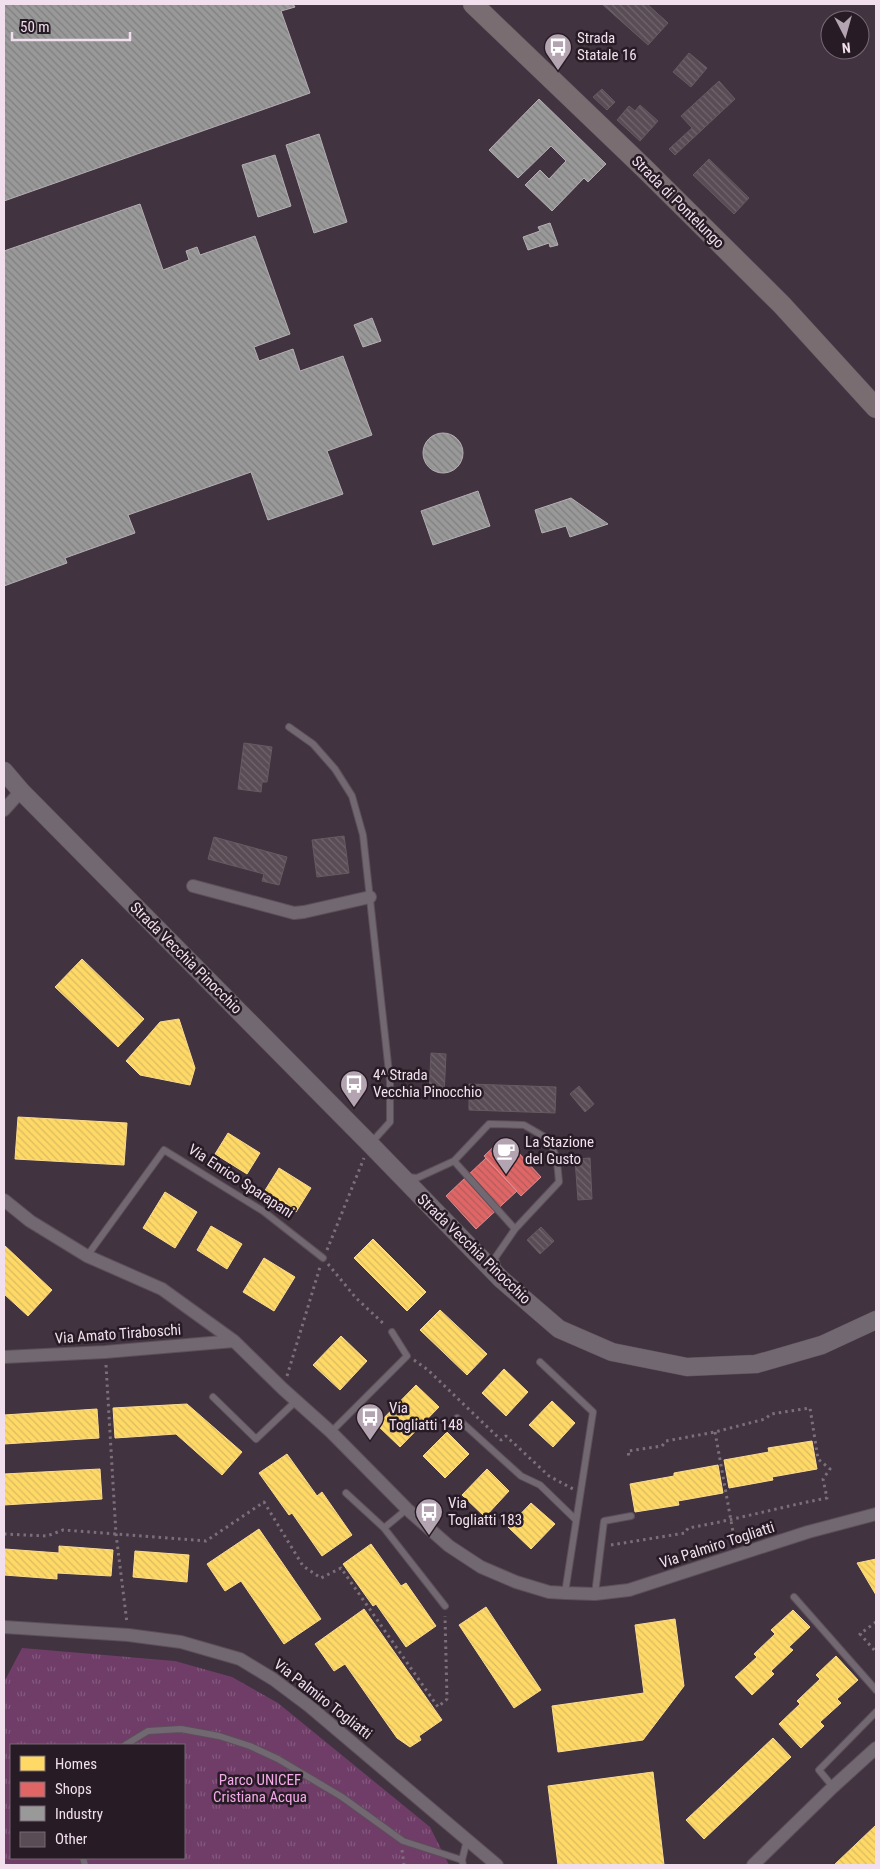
<svg xmlns="http://www.w3.org/2000/svg" width="880" height="1869" viewBox="0 0 880 1869" font-family="'Roboto Condensed',sans-serif">
	<style>
		.park { fill: url(#park-tufts); fill-rule: evenodd }
		.homes { fill: url(#homes-back-hatch); stroke: #fbdb8e }
		.shops { fill: url(#shops-back-hatch); stroke: #e58a8e }
		.industry { fill: url(#industry-back-hatch); stroke: #b3aeb2 }
		.building { fill: url(#building-back-hatch); stroke: #685a63 }
		.lines { fill: none; stroke-linecap: round; stroke-linejoin: round }
		.lane-casing { stroke: #5d4f5a; stroke-width: 8 }
		.street-casing { stroke: #5d4f5a; stroke-width: 14 }
		.secondary-casing { stroke: #5d4f5a; stroke-width: 19 }
		.primary-casing { stroke: #5d4f5a; stroke-width: 21 }
		.path { stroke: #7b7079; stroke-width: 3; stroke-dasharray: 2.5 4; stroke-linecap: butt }
		.lane { stroke: #726871; stroke-width: 6 }
		.street { stroke: #726871; stroke-width: 12 }
		.secondary { stroke: #726871; stroke-width: 18 }
		.primary { stroke: #796d71; stroke-width: 20 }
		.labels { text-anchor: middle; dominant-baseline: central; stroke-width: 5; stroke-linejoin: round; paint-order: stroke }
		.poi-label { font-size: 15px; fill: #f1dfed; stroke: #271b25; text-anchor: start }
		.street-label { font-size: 15px; fill: #f1dfed; stroke: #271b25 }
		.park-label { font-size: 15px; fill: #f4aae8; stroke: #271b25 }
	</style>
	<defs>
		<pattern id="park-tufts" width="24" height="20" patternUnits="userSpaceOnUse" patternTransform="scale(1.25)"><rect width="24" height="20" fill="#6f3d68"/><path d="M3 7l-1-3M5 7V3M7 7l1-3M15 17l-1-3M17 17v-4M19 17l1-3" fill="none" stroke="#84597e"/></pattern>
		<pattern id="homes-back-hatch" width="6" height="6" patternUnits="userSpaceOnUse" patternTransform="scale(1.25)"><rect width="6" height="6" fill="#ffd966"/><path d="M-1 5l2 2M0 0l6 6M5-1l2 2" fill="none" stroke="#dabb60"/></pattern>
		<pattern id="shops-back-hatch" width="6" height="6" patternUnits="userSpaceOnUse" patternTransform="scale(1.25)"><rect width="6" height="6" fill="#e06666"/><path d="M-1 5l2 2M0 0l6 6M5-1l2 2" fill="none" stroke="#b25c5d"/></pattern>
		<pattern id="industry-back-hatch" width="6" height="6" patternUnits="userSpaceOnUse" patternTransform="scale(1.25)"><rect width="6" height="6" fill="#999"/><path d="M-1 5l2 2M0 0l6 6M5-1l2 2" fill="none" stroke="#817f80"/></pattern>
		<pattern id="building-back-hatch" width="6" height="6" patternUnits="userSpaceOnUse" patternTransform="scale(1.25)"><rect width="6" height="6" fill="#594c55"/><path d="M-1 5l2 2M0 0l6 6M5-1l2 2" fill="none" stroke="#71656e"/></pattern>
	</defs>
	<rect width="100%" height="100%" fill="#423340"/>
	<path class="park" d="M22,1648L175,1661L232,1677L278,1703L430,1827L449,1865H4V1682ZM11,1745H184V1858H11Z"/>
	<path class="homes" d="M82,959L144,1019L118,1047L55,987Z
		M179,1019L195,1068L190,1085L140,1075L126,1061L160,1022Z
		M18,1117L127,1123L124,1165L15,1159Z
		M228,1133L260,1153L247,1174L215,1154Z
		M279,1168L311,1188L296,1212L264,1192Z
		M165,1192L197,1212L175,1248L143,1228Z
		M211,1226L242,1244L227,1269L197,1250Z
		M373,1239L426,1292L407,1311L354,1258Z
		M4,1245L52,1290L28,1316L4,1294Z
		M264,1258L295,1277L274,1311L243,1292Z
		M440,1310L487,1354L467,1375L420,1330Z
		M341,1336L367,1361L340,1390L313,1365Z
		M504,1369L528,1392L506,1416L482,1393Z
		M416,1385L439,1407L400,1447L377,1425Z
		M552,1401L575,1423L553,1447L529,1425Z
		M187,1404L242,1452L222,1475L176,1434L115,1438L113,1408Z
		M97,1409L99,1438L4,1444V1415Z
		M447,1432L469,1454L445,1478L423,1456Z
		M812,1441L817,1469L772,1477L773,1480L729,1488L724,1460L769,1452L768,1448Z
		M287,1454L317,1496L322,1492L352,1535L322,1556L292,1513L289,1515L259,1473Z
		M718,1465L723,1493L678,1501L679,1505L635,1512L630,1484L674,1476V1473Z
		M100,1469L102,1499L4,1505V1474Z
		M487,1469L509,1491L485,1517L462,1495Z
		M531,1503L555,1524L531,1549L508,1527Z
		M259,1529L321,1619L284,1644L241,1581L225,1591L207,1564Z
		M371,1544L401,1586L406,1583L436,1626L406,1647L376,1604L373,1606L343,1564Z
		M59,1546L113,1550L111,1576L57,1573V1579L4,1575V1580V1555H5V1549L59,1553Z
		M135,1551L189,1555L187,1582L133,1577Z
		M876,1559V1595L857,1563Z
		M486,1607L541,1690L514,1708L459,1625Z
		M364,1609L442,1720L419,1736L421,1740L410,1747L397,1738L345,1664L334,1671L315,1644Z
		M793,1610L810,1627L789,1647L793,1650L771,1671L774,1674L752,1695L735,1677L757,1657L754,1654L775,1634L771,1630Z
		M675,1619L684,1686L643,1740L558,1752L552,1706L644,1693L635,1625Z
		M836,1656L858,1680L837,1699L841,1703L820,1722L824,1726L801,1748L779,1724L800,1704L797,1701L820,1679L816,1675Z
		M773,1738L791,1757L704,1839L686,1820Z
		M653,1772L664,1865H558L548,1786Z
		M876,1825V1865H834Z"/>
	<path class="shops" d="M504,1137L541,1177L521,1196L484,1156Z
		M486,1158L517,1191L476,1229L446,1196Z"/>
	<path class="industry" d="M4,4H293L295,7L281,11L310,93L4,201Z
		M539,99L606,164L588,182L584,178L552,211L525,185L540,170L549,179L566,161L551,146L518,178L489,150Z
		M319,134L347,222L314,233L286,145Z
		M275,155L291,206L258,217L242,165Z
		M140,204L163,270L189,260L186,251L197,247L200,255L255,236L290,334L254,347L259,361L293,349L300,371L343,356L372,435L327,451L343,494L268,520L251,472L128,515L135,533L65,558L67,563L4,586V251Z
		M550,223L558,245L550,247L549,243L528,250L523,237L540,231L538,227Z
		M372,318L381,341L363,347L354,325Z
		M423 453a20 20 0 1 1 40 0a20 20 0 1 1-40 0Z
		M478,491L490,526L433,545L421,511Z
		M571,498L608,524L570,537L566,526L542,533L535,510Z"/>
	<path class="building" d="M602,4H647L668,23L648,45Z
		M689,53L707,68L691,87L673,72Z
		M719,81L735,99L675,155L669,149L692,128L681,116Z
		M602,89L615,102L607,110L593,97Z
		M640,105L658,121L640,141L617,120L629,106L635,111Z
		M709,159L749,198L734,214L693,175Z
		M244,743L272,747L267,782H262L261,792L238,789Z
		M344,836L349,873L317,877L312,840Z
		M214,837L287,857L279,885L262,881L264,874L208,859Z
		M431,1053L446,1054L444,1095L429,1094Z
		M469,1084L556,1087L555,1113L469,1110Z
		M579,1086L594,1104L585,1112L570,1094Z
		M590,1158L592,1199L578,1200L575,1159Z
		M541,1227L554,1241L540,1254L527,1240Z"/>
	<g class="lines">
		<g class="lane-casing">
			<path id="lane" d="M289,727L313,744L335,769L352,796L363,835L390,1082V1122L371,1143
				M454,1161L489,1124L524,1125L550,1140L557,1161L559,1182L515,1229
				M408,1177L417,1178L454,1161L515,1229L495,1258L498,1269
				M87,1256L164,1150L263,1211L323,1258
				M540,1362L593,1412L565,1593
				M213,1397L256,1439L297,1400
				M457,1418L521,1476L540,1485L576,1520
				M331,1432L407,1356L392,1332
				M346,1493L384,1528L445,1606
				M384,1528L407,1509
				M595,1594L604,1521L631,1516
				M794,1597L876,1690
				M125,1745L148,1731L181,1729L219,1736L250,1746L278,1759L342,1797L403,1841L462,1860
				M833,1787L819,1770L876,1712
				M83,1858L85,1865
				M463,1865L462,1860L467,1840"/>
		</g>
		<g class="street-casing">
			<path id="street" d="M4,810L21,791
				M193,886L294,913L304,912L370,897
				M4,1200L30,1221L87,1256L162,1289L234,1341L283,1389L331,1432L407,1509L449,1546L481,1567L516,1582L549,1592L565,1593L595,1594L629,1590L808,1532L876,1514
				M4,1357L105,1352L234,1341
				M4,1627L128,1635L181,1642L240,1659L273,1679L309,1706L497,1865
				M753,1865L833,1787L876,1748"/>
		</g>
		<g class="secondary-casing">
			<path id="secondary" d="M4,771L21,791L370,1144L501,1279L559,1329L612,1352L687,1367L756,1364L822,1345L876,1320"/>
		</g>
		<g class="primary-casing">
			<path id="primary" d="M473,4L644,168L782,305L876,408"/>
		</g>
		<path class="path" d="M327,1250L364,1158
			M328,1264L356,1298L385,1325
			M414,1360L428,1370L501,1440L506,1436L549,1476L573,1489
			M106,1365L116,1534L127,1623
			M287,1376L320,1267
			M715,1432L735,1543
			M4,1534L47,1536L63,1530L206,1541L264,1502L303,1566L321,1578L341,1568L438,1707L447,1699L445,1616
			M611,1545L685,1533L688,1528C735,1520 780,1507 827,1498L823,1479L830,1469L818,1459L810,1408L771,1414L765,1419L715,1432L666,1441L662,1446L628,1451L629,1457
			M876,1622L860,1634L876,1652
			M402,1850L404,1865"/>
		<use href="#lane" class="lane"/>
		<use href="#street" class="street"/>
		<use href="#secondary" class="secondary"/>
		<use href="#primary" class="primary"/>
	</g>
	<defs>
		<g id="bus-pin" transform="scale(1.4375)"><path d="M0 17L-7.5 6A9.5 9.5 0 1 1 7.5 6Z" fill="#b4a3b0" stroke="#271b25"/><path d="M-5-6H5V4H4V6H2V4H-2V6H-4V4H-5ZM-3.5-4V0h7V-4ZM-3.5 1.2v1.5H-2V1.2ZM2 1.2v1.5H3.5V1.2Z" fill="#fff"/></g>
		<g id="cafe-pin" transform="scale(1.4375)"><path d="M0 17L-7.5 6A9.5 9.5 0 1 1 7.5 6Z" fill="#b4a3b0" stroke="#271b25"/><path d="M-5.5-4.5H6V0H3Q3 3.5 0 3.5H-2.5Q-5.5 3.5-5.5 0ZM3-3.2v2h1.7v-2ZM-6 4.5H4V6H-6Z" fill="#fff"/></g>
	</defs>
	<g fill-rule="evenodd">
		<use href="#bus-pin" x="558" y="47"/>
		<use href="#bus-pin" x="354" y="1084"/>
		<use href="#cafe-pin" x="506" y="1151"/>
		<use href="#bus-pin" x="370" y="1417"/>
		<use href="#bus-pin" x="429" y="1512"/>
	</g>
	<g class="labels">
		<g class="poi-label">
			<text x="577" y="38">Strada<tspan x="577" dy="17">Statale 16</tspan></text>
			<text x="373" y="1075">4^ Strada<tspan x="373" dy="17">Vecchia Pinocchio</tspan></text>
			<text x="525" y="1142">La Stazione<tspan x="525" dy="17">del Gusto</tspan></text>
			<text x="389" y="1408">Via<tspan x="389" dy="17">Togliatti 148</tspan></text>
			<text x="448" y="1503">Via<tspan x="448" dy="17">Togliatti 183</tspan></text>
		</g>
		<g class="street-label">
			<text transform="translate(678 202) rotate(45)">Strada di Pontelungo</text>
			<text transform="translate(186 958) rotate(45)">Strada Vecchia Pinocchio</text>
			<text transform="translate(241 1181) rotate(33)">Via Enrico Sparapani</text>
			<text transform="translate(474 1249) rotate(44)">Strada Vecchia Pinocchio</text>
			<text transform="translate(118 1334) rotate(-4)">Via Amato Tiraboschi</text>
			<text transform="translate(717 1545) rotate(-18)">Via Palmiro Togliatti</text>
			<text transform="translate(323 1699) rotate(38)">Via Palmiro Togliatti</text>
		</g>
		<g class="park-label">
			<text x="260" y="1780">Parco UNICEF<tspan x="260" dy="17">Cristiana Acqua</tspan></text>
		</g>
	</g>
	<rect width="880" height="1869" fill="none" stroke="#f1dfed" stroke-width="10"/>
	<rect x="10" y="1744" width="175" height="115" fill="#271b25" stroke="#786975"/>
	<rect x="20" y="1756" width="25" height="15" fill="#ffd966" stroke="#786975"/>
	<text x="55" y="1769" font-size="15" fill="#f1dfed">Homes</text>
	<rect x="20" y="1782" width="25" height="15" fill="#e06666" stroke="#786975"/>
	<text x="55" y="1794" font-size="15" fill="#f1dfed">Shops</text>
	<rect x="20" y="1806" width="25" height="15" fill="#999999" stroke="#786975"/>
	<text x="55" y="1819" font-size="15" fill="#f1dfed">Industry</text>
	<rect x="20" y="1832" width="25" height="15" fill="#594c55" stroke="#786975"/>
	<text x="55" y="1844" font-size="15" fill="#f1dfed">Other</text>
	<g transform="translate(845 35) rotate(174)"><circle r="24" fill="#271b25" stroke="#786975"/>
	<path d="M0-4L9 19L0 12L-9 19Z" fill="#b4a3b0"/>
	<text y="-8" font-size="14" font-weight="bold" text-anchor="middle" fill="#f1dfed">N</text>
	</g>
	<path d="M12 32v8h118v-8" fill="none" stroke="#f1dfed" stroke-width="2.5"/>
	<text x="20" y="32" font-size="15" fill="#f1dfed" stroke="#271b25" stroke-width="4" paint-order="stroke">50 m</text>
</svg>
